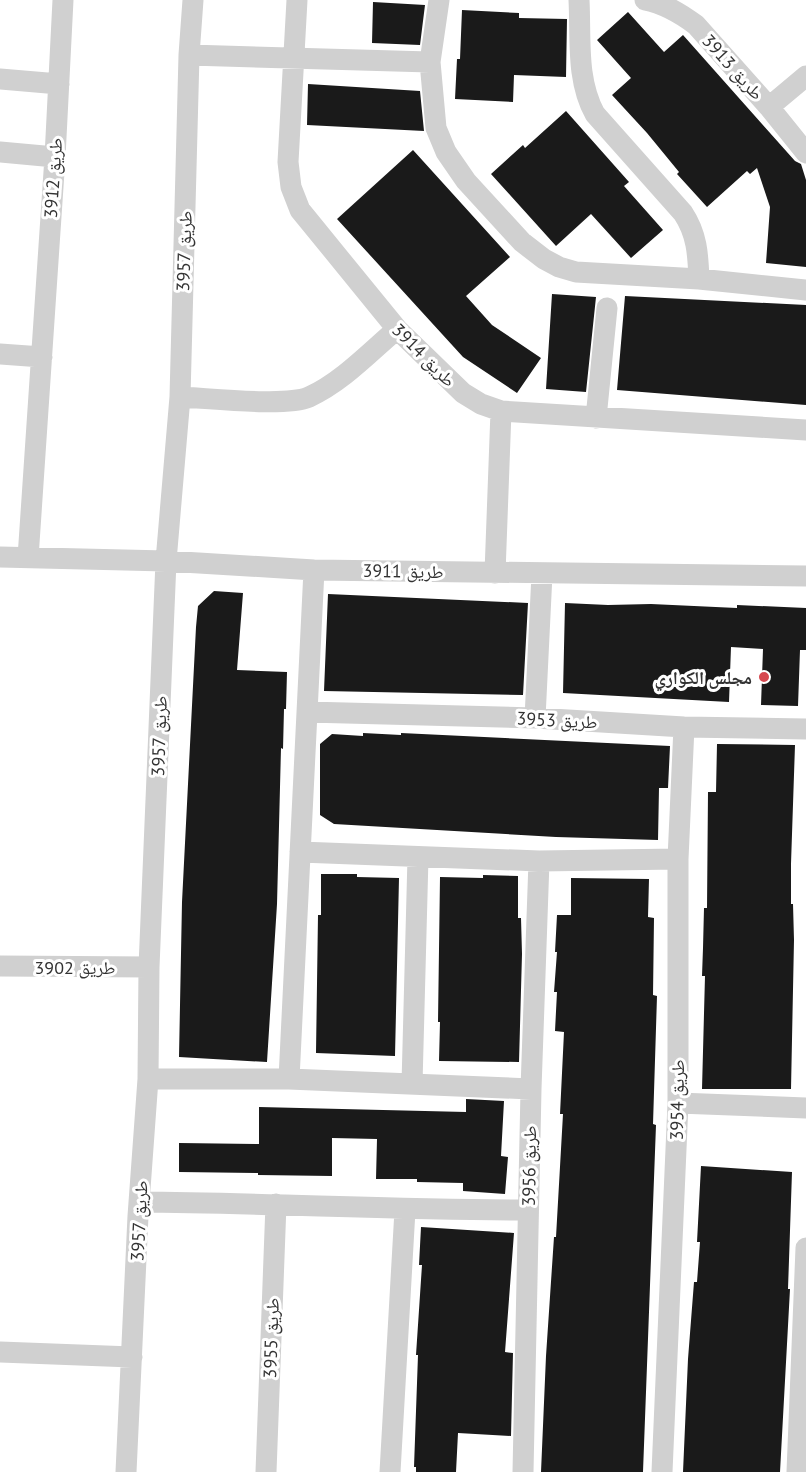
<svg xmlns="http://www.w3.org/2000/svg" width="806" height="1472" viewBox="0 0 806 1472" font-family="'PT Sans','Noto Naskh Arabic',sans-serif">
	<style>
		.building { fill: #1a1a1a }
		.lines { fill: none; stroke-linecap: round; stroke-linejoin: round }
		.minor { stroke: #d0d0d0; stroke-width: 21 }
		.poi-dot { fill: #d6484f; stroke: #fff; stroke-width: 2 }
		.labels { text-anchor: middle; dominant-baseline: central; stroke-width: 6; stroke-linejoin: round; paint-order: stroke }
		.street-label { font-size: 18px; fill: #333; stroke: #fff }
		.poi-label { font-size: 18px; font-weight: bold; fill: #333; stroke: #fff; text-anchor: end }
	</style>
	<rect width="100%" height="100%" fill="#fff"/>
	<path class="building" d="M373,2L425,5L420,45L372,43Z
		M462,10L519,13V18L567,19L566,77L514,75L513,102L455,99L457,59H460Z
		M628,12L664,52L683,35L795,161L801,164L806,180V267L766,263L770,207L757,168L750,174L747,171L707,207L677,174L679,172L647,133L612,95L631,78L597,40Z
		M308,84L420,91L424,131L307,125Z
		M566,111L629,182L624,186L663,230L631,258L591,214L556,246L491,174L523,145L525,148Z
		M413,150L510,257L466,296L492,325L541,358L517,393L463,357L337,219Z
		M552,294L596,297L586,392L546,389Z
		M625,296L806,305V405L617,390Z
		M214,591L243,593L237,670L287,672L286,709H284L283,749L281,748L277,904L267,1062L179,1057L182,902L196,627L198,606Z
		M328,594L528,603L523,695L324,691Z
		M565,603L608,605L651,604L737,608V605L806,608V650H800L798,706L761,705L763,649L731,647L729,702L563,693Z
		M363,733L401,735V733L670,746L668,788H659L658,840L556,837L334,824L320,815V744L332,734L363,736Z
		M717,744L795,745L791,864V904H793L794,940L791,1089H702L705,976H702L703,948L704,908H707L708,792H716Z
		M321,874H357V877L399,878L395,1056L316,1053L318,915H321Z
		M483,875L518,876V918H521L522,954L519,1062L439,1061L440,1022H438L440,877L483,878Z
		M571,878L649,879L648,917L654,918L653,995L657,996L653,1124L656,1125L643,1472H541L546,1356L554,1237H556L563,1114H560L564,1032L555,1031L557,992H554L557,952H555L557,915H571Z
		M466,1099L504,1101L501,1156L508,1157L505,1194L463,1191V1183L417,1182V1179H376L377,1139L332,1138V1176L258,1175V1173L179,1172V1143L259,1144V1107L466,1112Z
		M701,1166L792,1172L788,1289H790L780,1472H683L688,1359L694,1282H697L700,1242H697Z
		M421,1227L514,1233L505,1352L513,1353L511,1436L458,1433L456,1472H416V1467H414L418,1355H416L422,1265H419Z"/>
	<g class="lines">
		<path class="minor" d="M297,0L288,162L291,187L300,210L397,329L463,393L481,404L501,411L806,430
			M439,0L430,62L436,128L446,152L466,181L522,242L544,259L559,267L576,272L699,279L806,290
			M579,0C581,38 576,80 595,114L683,213C697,234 698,254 699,279
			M645,0C665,4 680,13 696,25L769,107L806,153
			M189,55L430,62
			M0,79L59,84
			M769,107L806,76
			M0,152L55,157
			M0,354L42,357
			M180,397C208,398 286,407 309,397C342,382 370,352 397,329
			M596,418L607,308
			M0,557L166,561L314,570L806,576
			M28,558L55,157L63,0
			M495,573L501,411
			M307,712L535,718L684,727L806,729
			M535,718L542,574
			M300,852L539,861L678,859
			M0,966L149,967
			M148,1079H289L531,1089
			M289,1079L314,570
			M412,1084L418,857
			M678,1103L806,1108
			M139,1202C269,1203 399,1210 528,1210
			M0,1352L132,1357
			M126,1472L138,1216L148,1079L149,967L166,561L180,397L189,55L193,0
			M266,1472L276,1204
			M390,1472L405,1210
			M523,1472L531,1089L539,861
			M662,1472L678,1103V859L684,727
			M797,1472L806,1248"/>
	</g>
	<circle class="poi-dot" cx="764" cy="677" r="6"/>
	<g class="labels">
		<g class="street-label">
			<text transform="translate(733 67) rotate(48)">طريق 3913</text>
			<text transform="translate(53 178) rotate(-86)">طريق 3912</text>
			<text transform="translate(184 251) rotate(-88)">طريق 3957</text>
			<text transform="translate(424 355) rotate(45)">طريق 3914</text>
			<text transform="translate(403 571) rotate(1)">طريق 3911</text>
			<text transform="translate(557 720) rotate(3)">طريق 3953</text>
			<text transform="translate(159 736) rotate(-88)">طريق 3957</text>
			<text x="75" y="967">طريق 3902</text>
			<text transform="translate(677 1100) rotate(-89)">طريق 3954</text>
			<text transform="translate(529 1166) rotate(-89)">طريق 3956</text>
			<text transform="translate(139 1221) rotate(-87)">طريق 3957</text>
			<text transform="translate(271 1338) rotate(-88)">طريق 3955</text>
		</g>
		<g class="poi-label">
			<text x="752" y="677">مجلس الكواري</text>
		</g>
	</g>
</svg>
